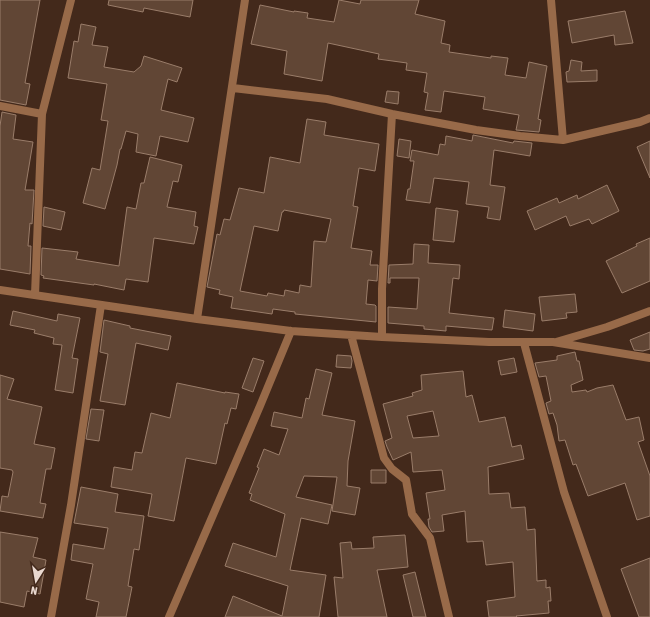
<svg xmlns="http://www.w3.org/2000/svg" width="650" height="617" viewBox="0 0 650 617" font-family="'Asap Condensed',sans-serif">
	<style>
		.building { fill: #614635; stroke: #9a7d6a; fill-rule: evenodd }
		.lines { fill: none; stroke-linecap: round; stroke-linejoin: round }
		.minor { stroke: #986a49; stroke-width: 8 }
	</style>
	<rect width="100%" height="100%" fill="#43291b"/>
	<path class="building" d="M0,0H40L25,83L30,84L26,105L0,100Z
		M109,0H193L190,17L144,8L143,12L108,5Z
		M339,0L360,4L361,0H419L415,14L445,21L441,43L450,45L449,52L491,58V56L508,58L505,75L526,78L529,62L547,66L538,119L541,120L539,132L516,130L519,115L483,109L485,97L444,91L441,112L425,110L428,93L424,92L427,73L406,70L407,63L378,59L379,54L328,43L322,81L284,74L287,51L251,44L260,5L294,12V11L308,13L307,18L334,22Z
		M625,11L633,43L615,45L614,35L572,43L568,21Z
		M81,24L96,27L92,45L108,47L104,67L134,72L141,66L144,56L182,68L177,82L168,79L161,110L194,118L188,142L160,136L156,156L136,152L138,134L126,131L121,149H120L117,165L105,209L83,203L92,168L100,170L108,121L101,120L107,84L68,78L74,41L78,42Z
		M571,60L582,62L581,71L597,70V81L567,82L566,72L569,71Z
		M387,91L399,92L398,104L385,102Z
		M2,112L16,115L13,139L33,142L25,190H34L32,224L30,223L28,246H31L30,274L0,269V126Z
		M307,119L326,122L324,135L379,144L375,171L359,168L353,206L358,207L351,248L372,251L370,265H378L377,281L368,280L366,304L375,305L376,306V322L295,314V312L273,309L272,314L231,308L233,297L219,294L220,290L207,287L217,234L220,235L224,219L230,220L239,188L264,193L270,157L300,163ZM284,210L331,219L326,242L314,241L311,287L300,285L299,293L285,290L284,296L268,293L267,296L240,291L254,226L278,231L282,212H283Z
		M473,135L513,143L514,141L532,143L530,156L494,150L490,185L505,187L500,220L487,218L489,207L466,204L469,182L434,178L430,203L406,200L408,189H410L414,161H410L412,150L438,155L440,144L445,145L446,136L472,141Z
		M399,139L411,141L409,158L397,156Z
		M650,141V178L637,147Z
		M150,157L182,165L178,182L173,181L167,207L196,212L194,226L198,227L194,244L154,238L148,282L126,279L124,290L94,284V285L43,278L44,276L41,275L42,248L78,252L76,259L119,266L127,207L136,209L141,183H144Z
		M607,185L619,211L592,224L589,219L570,226L566,216L535,230L527,211L557,198L559,203L577,195L578,199Z
		M44,207L65,212L61,230L43,226Z
		M436,208L458,211L454,242L433,240Z
		M650,238V281L622,293L606,261L637,246L636,244Z
		M414,244L429,245L428,263L460,265L459,279L453,278L449,313L494,318L492,330L446,326V331L424,329V326L388,323V307L417,309L419,278H390V283H388L389,265L413,264Z
		M575,294L577,312L566,313L567,318L542,321L539,297Z
		M505,310L535,314L533,331L503,327Z
		M13,311L57,321L58,314L80,318L72,358L78,359L73,393L55,390L62,345L53,344L54,338L34,333L35,330L10,325Z
		M104,320L130,326V328L171,336L168,350L136,343L125,405L100,401L108,354L100,352Z
		M650,332V349L643,351L634,350L630,340Z
		M575,352L577,361H579L583,380L571,385L572,392L586,390L587,392L597,388L613,385L626,420L639,417L644,440L638,442L650,476V516L637,520L625,483L588,496L576,464L573,465L565,440L559,441L557,425L553,413L549,414L546,403L551,401L546,376L539,377L535,363L557,360V356Z
		M337,355L351,356L352,361L351,368L336,367Z
		M253,358L264,361L253,392L242,388Z
		M514,358L517,372L501,375L498,361Z
		M316,369L332,373L322,415L355,421L348,461L347,486L360,488L355,515L332,511L337,477L304,476L296,497L332,505L328,524L301,518L290,570L326,575L319,617H225L233,596L282,616L288,586L225,566L233,543L276,557L285,514L250,500L252,494L249,493L259,468L257,467L264,449L279,455L288,429L271,426L274,412L302,418L306,398L309,399Z
		M463,371L466,397L472,395L479,422L505,417L512,447L521,445L524,459L488,467L489,494L509,493L511,508L525,507L527,530L535,529L537,581L546,580V588L550,587L551,601H548L549,613L516,616L517,617H489L487,601L515,597L513,562L486,565L483,541L467,542L465,511L442,515L444,531L432,532L429,527L428,519H430L426,493L445,490L442,470L413,472L411,452L393,460L387,447L385,441L392,438L383,404L413,396L412,393L422,390L421,375ZM433,411L439,436L413,438L407,416Z
		M0,375L14,379L7,399L42,407L34,444L55,448L51,469H46L40,503L46,504L43,518L0,511L2,496L8,497L13,472L12,470L0,468Z
		M177,383L225,393V392L239,394L236,409L231,408L227,424L225,423L216,464L186,458L174,521L148,516L152,494L111,487L114,467L132,470L135,452L142,453L151,413L170,418Z
		M91,409L104,410L99,441L86,439Z
		M371,470H386V483H371Z
		M81,487L118,494L115,512L144,516L139,550L134,549L128,586L132,587L126,617H96L99,602L86,599L93,564L71,560L73,544L104,549L108,528L74,523Z
		M0,532L38,538L33,557L46,560L40,594L27,591L24,607L0,602Z
		M405,535L408,567L377,570L387,617H338L334,577L343,578L340,543L351,542L352,549L374,548L373,537Z
		M650,558V617H639L621,569Z
		M415,572L426,617H413L403,575Z"/>
	<g class="lines">
		<path class="minor" d="M551,0L563,140
			M233,88L327,99L392,114L476,130L520,136L563,140L640,122L650,118
			M0,106L42,114
			M0,290L197,319L291,331L382,337L489,342H553L650,358
			M35,295L42,114L71,0
			M197,319L245,0
			M351,335L384,458L392,469L406,480L412,514L430,538L449,617
			M382,337V289L392,114
			M556,342L607,327L650,311
			M524,343L564,492L607,617
			M51,617L71,505L101,305
			M169,617L260,406L291,331"/>
	</g>
	<g transform="translate(36 581) rotate(191)" stroke="#43291b" stroke-width="3" paint-order="stroke">
	<path d="M0-3L7 15L0 10L-7 15Z" fill="#e9d8cf"/>
	<text y="-6" font-size="11" font-weight="bold" text-anchor="middle" fill="#e9d8cf">N</text>
	</g>
</svg>
